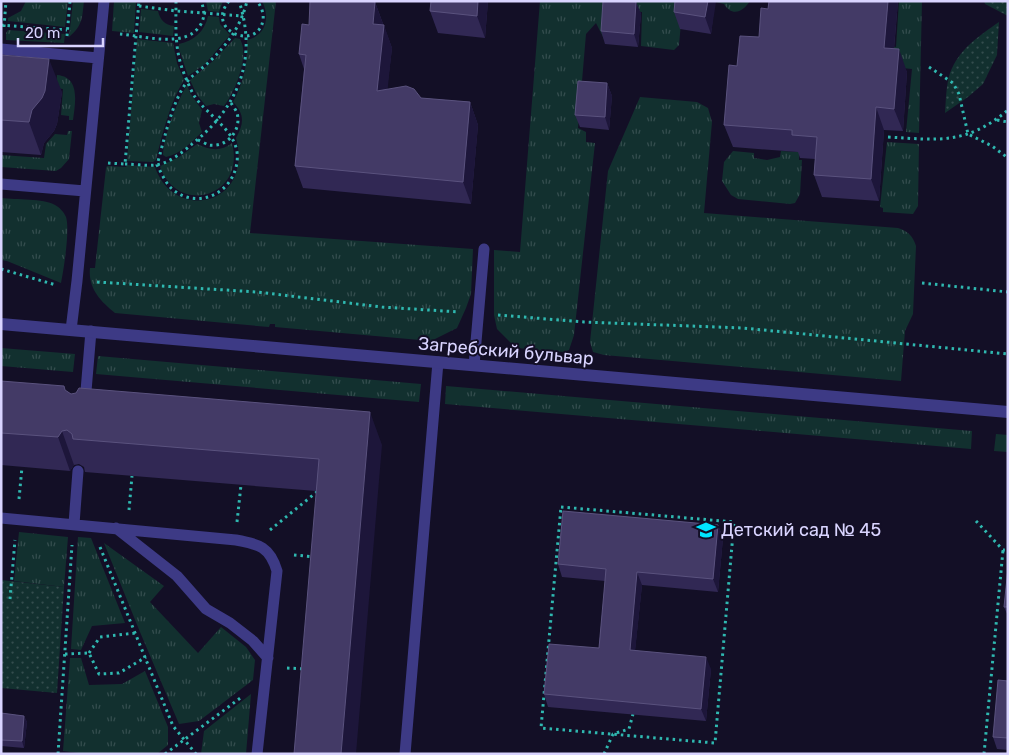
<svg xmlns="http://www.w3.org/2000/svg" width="1009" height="755" viewBox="0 0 1009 755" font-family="Rubik,sans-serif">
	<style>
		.grass { fill: url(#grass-tufts) }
		.park { fill: url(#park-dots) }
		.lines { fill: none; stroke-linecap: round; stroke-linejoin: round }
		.path { stroke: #2fb8b0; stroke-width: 3; stroke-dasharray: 2.5 4; stroke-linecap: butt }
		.service { stroke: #3d3a85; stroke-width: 11 }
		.minor { stroke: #3d3a85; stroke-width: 12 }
		.wall { fill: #312854 }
		.shaded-wall { fill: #1d163a }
		.building { fill: #433a66; stroke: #5a527e }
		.labels { text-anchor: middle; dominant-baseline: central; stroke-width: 4; stroke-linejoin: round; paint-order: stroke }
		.street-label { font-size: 18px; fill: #d9d4ff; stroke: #130f26 }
		.poi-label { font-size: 18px; fill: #d9d4ff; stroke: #130f26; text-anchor: start }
	</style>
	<defs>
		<pattern id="grass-tufts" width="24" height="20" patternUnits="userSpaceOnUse" patternTransform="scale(1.25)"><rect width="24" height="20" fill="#12302f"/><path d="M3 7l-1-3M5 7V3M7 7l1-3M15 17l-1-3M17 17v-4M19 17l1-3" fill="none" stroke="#344d4e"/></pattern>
		<pattern id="park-dots" width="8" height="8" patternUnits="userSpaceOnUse" patternTransform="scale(1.25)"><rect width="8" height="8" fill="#12302f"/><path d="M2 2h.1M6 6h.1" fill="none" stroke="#344d4e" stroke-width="1.8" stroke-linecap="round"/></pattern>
	</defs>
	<rect width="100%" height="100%" fill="#130f26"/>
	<path class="grass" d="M26,1H68L65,27L8,21V18L21,11Z
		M73,1H84C82,18 83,25 69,37Z
		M114,1H136L134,33L112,31Z
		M206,1H223L219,12L208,11Z
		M262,1H276L250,233L473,249L471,294L466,308L457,328L431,341L275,327V324H270L269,327L115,313C100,301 88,288 90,268H95L106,168L107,166L126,167L127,165L155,167C174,223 254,206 236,138C244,124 245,114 233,102C244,82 248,62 247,40C267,35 270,17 262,1Z
		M540,1H683L679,45L674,50L641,46L642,12L605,8L604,39L596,23L586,34L578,128L586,132V142L595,143L574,335L569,350L564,352L516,348L497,329L494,315V250L520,252Z
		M712,1H750C743,12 732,17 724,4Z
		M899,1H922L919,133L906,132L912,69L865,64L866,43L896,47Z
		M141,9L158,11C160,20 165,25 174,26L173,36L139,32Z
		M208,16L219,17L220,24L230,35L205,64L188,76L179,49V44C194,41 205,31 208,16Z
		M8,30L65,34L64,43L6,40V33Z
		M235,38L240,39C250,56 235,92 224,106L214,104L206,106L197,95L190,80L213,61Z
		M137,39L173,43L177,63L184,80C170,102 162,135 156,160L153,162L127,161Z
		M57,75C81,77 75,104 73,120H69V116L61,115L63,89L56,88Z
		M187,85L190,93L202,110L199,123L202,132C192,142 180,154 166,157L163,155C164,135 177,102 187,85Z
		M640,97L697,102L708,108L712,122L704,213L898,228C908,231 913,236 916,246L913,314L905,331L901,381L604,355L593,352L590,342L608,171Z
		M68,131H72L69,159L61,168L56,171L1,167V155L44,158L46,144L55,134L67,135Z
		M887,142L919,144L918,206L913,214L883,212V208L880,207Z
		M232,143C246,196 179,217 160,167L162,165L179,157L197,144C209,150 221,152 232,143Z
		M733,151L754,153V158L767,160L780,157L781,151L799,152V160H802L800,194L795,203L790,204L738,199L731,195L722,181L724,162Z
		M1,198C16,200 43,198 55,205C59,207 64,212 66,217C70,229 64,268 61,283L7,261L1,260Z
		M1,348L75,354L73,372L1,366Z
		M98,356L421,384L419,402L96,374Z
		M446,386L972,431L971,449L445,404Z
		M996,434L1008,435V452L994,451Z
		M19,532L68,537L64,587L14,581Z
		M78,537L91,538L125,623L92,626L81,650L71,649Z
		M104,543L164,586L150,602L198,653L221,627L246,647L255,660L253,680L199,721L179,724L140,632Z
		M70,658H81L89,685L122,684L145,671L168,727V745L157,754H86L63,751Z
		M251,694L246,754H201L204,731Z"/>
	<path class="park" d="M984,1H1008V16L985,4Z
		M999,22L997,55L983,84L968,97L945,113C946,100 946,85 950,73C959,49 979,36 999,22Z
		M1,580L64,587L57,693L1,688Z"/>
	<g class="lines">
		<path class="path" d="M176,1C176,28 174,50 185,76C188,83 191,91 195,97C210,118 241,133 237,162C233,194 196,211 171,188C165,182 161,172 157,165C164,141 172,101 187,82C193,74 202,69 209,62C228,44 241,26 247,1
			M229,1C204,31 258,52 263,20C264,13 261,6 257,1
			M139,6L176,11L243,16
			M1,25L67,30
			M4,27L6,1
			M120,34C143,36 184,48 199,27C205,19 205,11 201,1
			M67,36L70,1
			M929,67L953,83L959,94L968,134L992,146L1008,158
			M997,120L1008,122
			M888,137C939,140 966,145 1008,110
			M198,140C201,141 206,144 209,145C227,148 242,130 237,113C236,110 233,106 231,103
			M108,163L125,164L139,1
			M125,164C134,164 146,166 155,165C168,164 183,152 192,144C238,108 258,59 239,1
			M1,269L56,285
			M97,282L257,292L382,307L459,312
			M922,283L1008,292
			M498,315L584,322L743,328L1008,354
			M19,499L22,467
			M561,507L734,522L715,743L541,728Z
			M129,510L132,476
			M976,521L1003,550H1008
			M237,522L241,485
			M270,530L318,491
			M100,547L173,726L196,754
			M294,555L315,557
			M10,599L15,540
			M89,653L100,637L136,633
			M65,654L89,653L99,674L119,673L146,657
			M287,668L305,669
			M58,754L72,545
			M165,754L243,696
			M604,754L613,734L629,729L633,714
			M984,754L1003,550"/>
		<path class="service" d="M1,49L98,58
			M1,184L85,191
			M71,330L77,281L104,1
			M474,365L484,249
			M85,403L91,331
			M1,518L236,540C259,544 270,547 277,571L257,754
			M74,524L78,471
			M116,528L177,576L206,609L230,623L253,641L268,658
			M405,754L438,362"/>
		<path class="minor" d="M1,324L1008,412"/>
	</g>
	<path class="wall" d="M488,1L485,38L438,33L430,11Z
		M675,1H715L711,34L680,29L674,12Z
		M898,1L894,49L907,72L903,131L884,130L879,201L822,197L814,175L815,159L800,158L798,152L733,147L724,125L737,66L759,37L768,9Z
		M373,2H375L392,48L387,89L421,98L470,102L478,125L471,204L303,188L295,166L304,69L299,54Z
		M636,2L641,14L638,47L605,44L601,31Z
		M1,55L62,92L57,124L54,131L44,143L41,155L1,152Z
		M607,83L612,96L609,130L580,127L575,115Z
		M1,381L66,391L71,394L382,445L316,491L85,472L84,467L79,464L74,465L70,471L1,465Z
		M718,525L723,538L718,592L642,585L635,650L711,669L706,721L548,707L544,694L599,648L605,581L562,577L558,564Z
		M1008,568V616L1004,607Z
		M1008,681V750L997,749L993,737Z
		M1,713L24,716L27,722L24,748L1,746Z"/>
	<path class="shaded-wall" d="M478,1H488L485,38L477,16Z
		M708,1H715L716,2L711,34L705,17Z
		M888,1H898L892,70L884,48Z
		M375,2L383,24L381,46L373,24Z
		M636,2L641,14L638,47L634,34Z
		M384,25L392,48L385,113L377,91Z
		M899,49L907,72L903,131L894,109Z
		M49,59L62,92L57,124L54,131L44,143L41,155L29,122L32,110Z
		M607,83L612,96L609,130L605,117Z
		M470,102L478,125L471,204L463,182Z
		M876,107L884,130L879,201L871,179Z
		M370,412L382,445L356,754H341Z
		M62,431L74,465L70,471L58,437Z
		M718,525L723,538L718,592L713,579Z
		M637,572L642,585L634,662L630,650Z
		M706,657L711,669L706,721L701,709Z
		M24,716L27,722L24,748L22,741Z"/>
	<path class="building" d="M310,1H366L375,2L373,24L384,25L377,91L406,86L414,89L421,98L470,102L463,182L295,166L306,55L299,54L302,24L309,25Z
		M431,1H478L477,16L430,11Z
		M603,1L636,2L634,34L601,31Z
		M675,1H708L705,17L674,12Z
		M769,1H888L884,48L899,49L894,109L876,107L871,179L814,175L817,137L792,135V130L724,125L729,65L737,66L740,36L759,37L761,8L768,9Z
		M1,55L49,59L45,91L42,98L32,110L29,122L1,120Z
		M578,81L607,83L605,117L575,115Z
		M1,381L64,386L65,390L71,394L76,393L79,388L370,412L341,754H294L319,459L73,439L72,434L67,430L62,431L58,437L1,433Z
		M563,511L718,525L713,579L637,572L630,650L706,657L701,709L544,694L549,644L599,648L606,569L558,564Z
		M1008,568V607H1004Z
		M998,680L1008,681V738L993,737Z
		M1,713L24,716L22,741L1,740Z"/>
	<defs>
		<g id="school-bare" transform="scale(1.5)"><path d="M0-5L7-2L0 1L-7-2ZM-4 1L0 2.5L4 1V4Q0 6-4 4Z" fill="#00e5ff" stroke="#130f26" stroke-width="2.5" paint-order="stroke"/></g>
	</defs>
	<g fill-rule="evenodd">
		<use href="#school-bare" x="706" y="530"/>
	</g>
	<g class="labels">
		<g class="street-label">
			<text transform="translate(506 351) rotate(5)">Загребский бульвар</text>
		</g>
		<g class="poi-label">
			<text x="721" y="530">Детский сад № 45</text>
		</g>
	</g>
	<rect width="1009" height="755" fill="none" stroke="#d9d4ff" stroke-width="5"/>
	<path d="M18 38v8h85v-8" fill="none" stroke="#d9d4ff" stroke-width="2.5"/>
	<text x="25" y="38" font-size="15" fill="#d9d4ff" stroke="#130f26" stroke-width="4" paint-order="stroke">20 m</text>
</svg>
